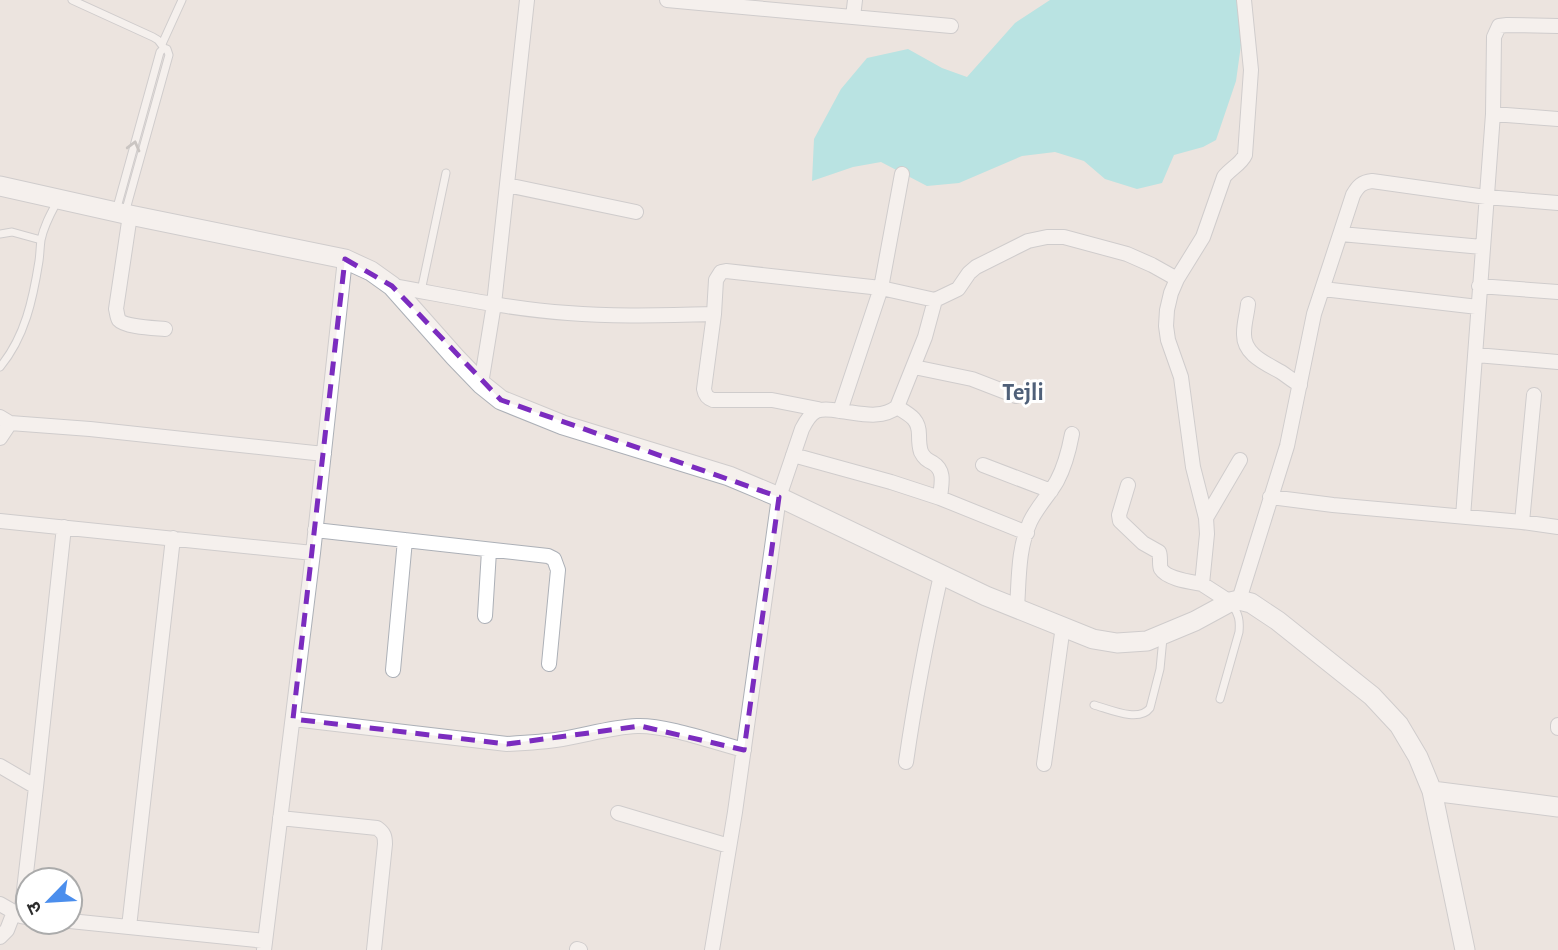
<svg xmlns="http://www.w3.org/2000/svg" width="1558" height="950" viewBox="0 0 1558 950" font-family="'Alegreya Sans','Noto Sans Devanagari',sans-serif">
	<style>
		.water { fill: #7ae2e6 }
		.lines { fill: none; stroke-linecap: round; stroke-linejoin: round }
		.lane-casing { stroke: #acb0b7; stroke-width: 9 }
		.street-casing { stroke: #acb0b7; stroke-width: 16 }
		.secondary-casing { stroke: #acb0b7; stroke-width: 21 }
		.lane { stroke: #fff; stroke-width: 7 }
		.street { stroke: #fff; stroke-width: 14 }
		.secondary { stroke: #fff; stroke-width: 19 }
		.oneway { stroke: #a0a0a0 }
		.marked { fill: none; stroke: #7b2cbf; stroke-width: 5; stroke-dasharray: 14 9; stroke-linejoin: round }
		.labels { text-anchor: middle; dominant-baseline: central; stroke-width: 6; stroke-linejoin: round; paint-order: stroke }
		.quarter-label { font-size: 24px; font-weight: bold; fill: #4f6079; stroke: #fff }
	</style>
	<rect width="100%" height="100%" fill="#ece4df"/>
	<path class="water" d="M1050,0H1238L1241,45L1236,81L1216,140L1203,147L1174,155L1162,183L1137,189L1105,179L1084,161L1055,152L1022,156L959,183L927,186L881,162L853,167L812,181L814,139L841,89L867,58L908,49L942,68L967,77L1015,23Z"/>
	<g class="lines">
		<g class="lane-casing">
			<path id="lane" d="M72,0L153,37L158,40L164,48
				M162,44L182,0
				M116,211L160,52L164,48L167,49L169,55L125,213
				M0,234L12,232L41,240
				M421,291L446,173
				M0,367C25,337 33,299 39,261C40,254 40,247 41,240C44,225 51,213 58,200
				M1220,699L1239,632C1240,621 1239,614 1232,605
				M1094,705C1109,709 1139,723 1150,708L1160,669L1163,638"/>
		</g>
		<g class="street-casing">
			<path id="street" d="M667,0L951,26
				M853,17L855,0
				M1493,114L1494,37L1499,26L1507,25L1558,26
				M507,185L636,212
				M130,215L116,309C117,312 117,317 119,320C125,327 155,328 165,329
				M1341,234L1482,247
				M392,286C450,296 509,309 568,313C617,317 665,315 714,314
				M1479,286L1558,292
				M1323,289L1478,307
				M1248,304C1247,314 1244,323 1244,333C1243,354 1265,363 1281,372C1287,376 1293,381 1300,385
				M1476,355L1558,362
				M914,367L972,379L1016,396
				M481,384L494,304L527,0
				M897,407C910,415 919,419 919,435C919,441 919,446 921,452C924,458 927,460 933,463C946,471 941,485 940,498
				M818,409L772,400H713C707,398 705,395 704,389L714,314L716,280L721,272L726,271L881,288L935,300
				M840,411C859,413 881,420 897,407L925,337L935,300L958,289L969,273L976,267L1028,241L1047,237H1064L1127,254L1152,265L1177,279
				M0,417L10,423L90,429L324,454
				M0,438L10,423
				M793,455L891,482L940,498L1027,533
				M983,465L1051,491
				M1128,485L1119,515L1120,521L1143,543L1159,552C1161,557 1159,565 1161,569C1167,579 1192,582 1202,584
				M1270,497L1333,505L1522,522L1534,395
				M1463,517L1493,114L1558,119
				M1206,518L1240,460
				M0,521L313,553
				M1522,522L1558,527
				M315,530L548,556L554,559L558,570L549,664
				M1239,600L1287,446L1314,314L1353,195C1358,186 1362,182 1372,181L1486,197L1558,203
				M1230,602L1202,584L1207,534L1206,518L1193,467L1181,377L1168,340L1166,326L1167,310L1171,293L1177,279L1203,237L1224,177C1230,169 1241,164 1245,155L1251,70L1244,0
				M1017,608C1019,579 1018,548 1030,522C1037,507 1049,495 1057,481C1065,466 1069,450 1072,434
				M485,616L489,551
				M393,670L405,540
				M293,719L507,744C526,743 544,742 562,739C587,735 611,727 637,726C667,725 713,742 744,750
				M1558,728V725
				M906,762C915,699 927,637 941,575
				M1044,764L1063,626
				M0,766L36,787
				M618,813L729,846
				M280,818L377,828C384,833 385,836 385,844L374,950
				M0,904L21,916L27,917
				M21,916L36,787L64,527
				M70,921L265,941
				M129,927L173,538
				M0,937L7,930L14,912
				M577,949L580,950
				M264,950L313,553L345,259
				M712,950L735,812L779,497L802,429C812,409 818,407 840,411L881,288L902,174"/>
		</g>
		<g class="secondary-casing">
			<path id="secondary" d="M0,186L125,214L345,259L371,271L392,286L455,357L481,384L501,400L563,425L729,476L779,497L986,596L1093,639L1117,643L1147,641L1195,621L1230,602L1239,600L1251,603L1278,621L1372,696L1399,725L1418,757L1432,791L1465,950
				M1432,791L1558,807"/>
		</g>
		<use href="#lane" class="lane"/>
		<use href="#street" class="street"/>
		<use href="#secondary" class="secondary"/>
	</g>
	<defs><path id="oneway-chevron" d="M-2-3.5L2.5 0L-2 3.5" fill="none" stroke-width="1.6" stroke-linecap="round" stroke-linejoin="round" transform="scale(1.75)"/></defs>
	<use class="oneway" href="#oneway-chevron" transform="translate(134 146) rotate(-75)"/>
	<path d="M0 0H1558V950H0ZM345,259L392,286L501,400L779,497L744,750L640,726L507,744L293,719Z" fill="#ece4df" fill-opacity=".55" fill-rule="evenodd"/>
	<path class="marked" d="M345,259L392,286L501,400L779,497L744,750L640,726L507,744L293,719Z"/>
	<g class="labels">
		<g class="quarter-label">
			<text x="1023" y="393">Tejli</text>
		</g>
	</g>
	<g transform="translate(49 901) rotate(245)"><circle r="33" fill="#ffffff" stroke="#ababab" stroke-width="2"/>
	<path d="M0-5L12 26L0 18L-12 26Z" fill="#4b8eed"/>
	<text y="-10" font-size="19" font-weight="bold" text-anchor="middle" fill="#2c2c2c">उ</text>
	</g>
</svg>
